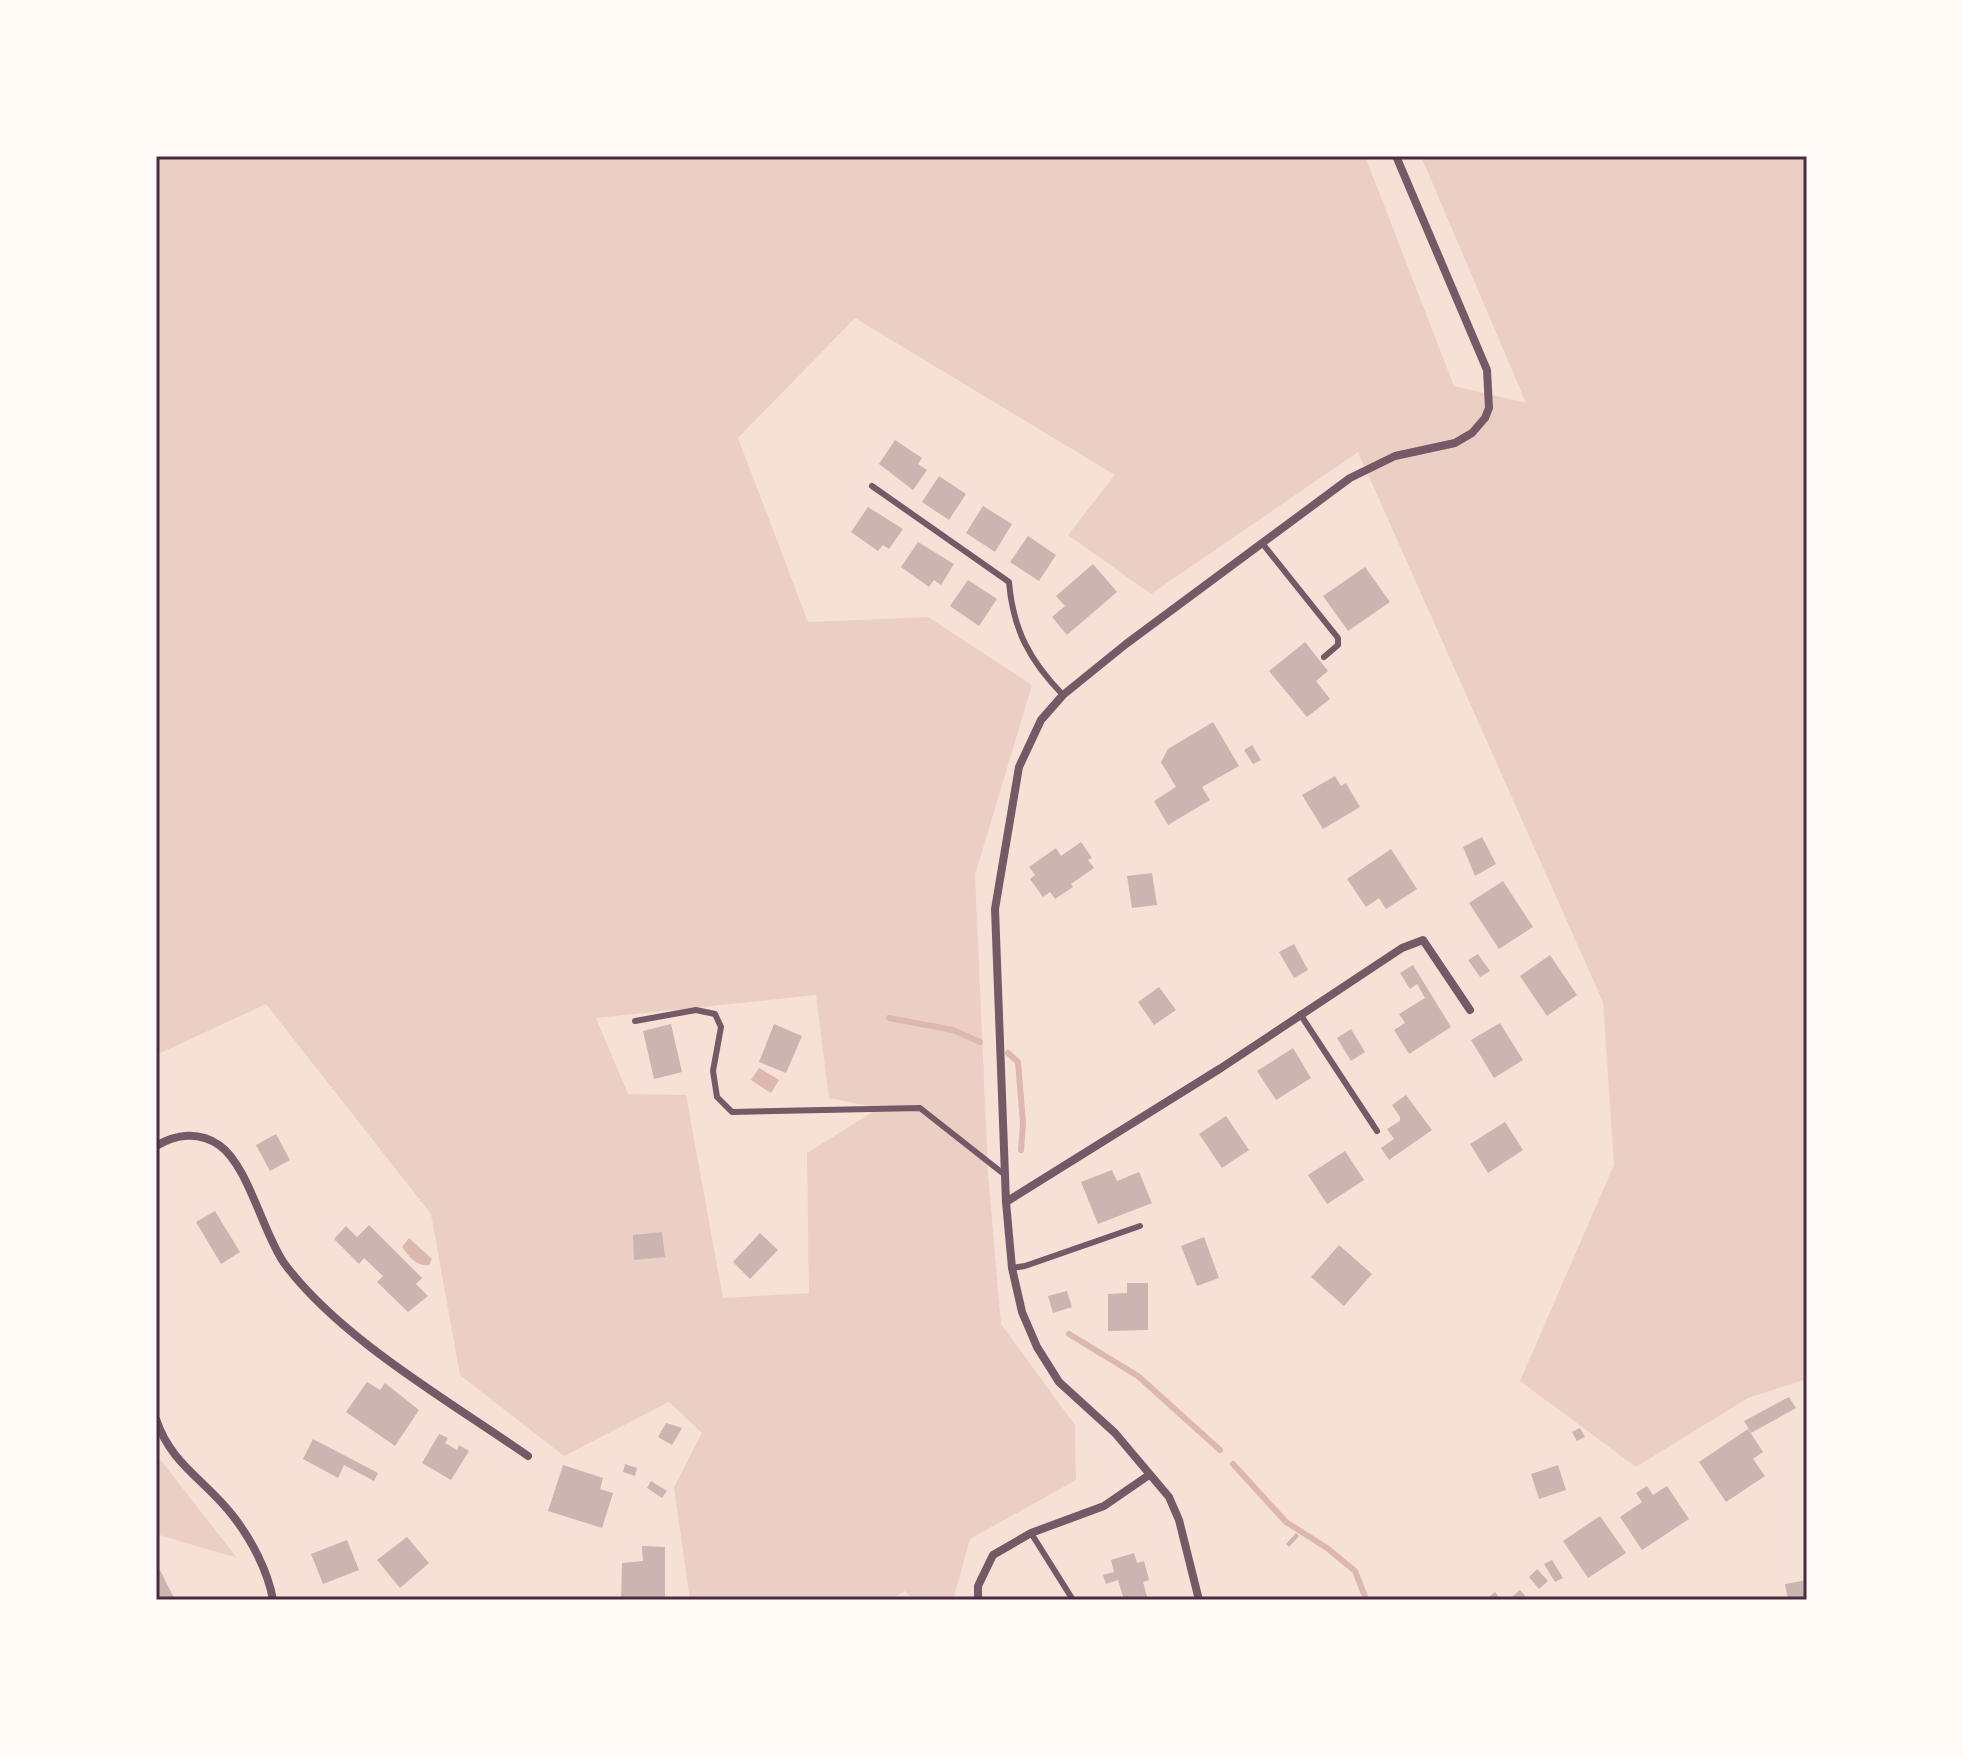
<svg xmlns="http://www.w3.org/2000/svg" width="1963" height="1756" viewBox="0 0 1963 1756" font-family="'DM Sans',sans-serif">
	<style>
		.green { fill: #ebcfc5; fill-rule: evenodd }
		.water { fill: #dcb8b0 }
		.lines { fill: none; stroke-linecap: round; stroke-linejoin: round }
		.stream { stroke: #dcb8b0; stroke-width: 6 }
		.building { fill: #ccb4b1 }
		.service { stroke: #755966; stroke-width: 6 }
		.minor { stroke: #755966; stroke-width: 8 }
		.neatline { fill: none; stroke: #4a2c40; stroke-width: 3 }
	</style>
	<rect width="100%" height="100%" fill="#f7e1d7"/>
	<path class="green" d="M156,156H1365L1454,386L1526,403L1421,156H1807V1379L1748,1398L1636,1467L1520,1381L1614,1165L1603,1002L1358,452L1151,594L1068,535L1115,475L855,318L738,438L808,622L928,617L1032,685L975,875L988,1173L1001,1324L1075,1425L1076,1480L970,1539L953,1600H914L905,1591L889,1600H690L674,1487L702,1433L669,1402L564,1456L460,1375L431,1214L266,1004L156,1055ZM816,995L829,1098L879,1108L807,1153L809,1293L723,1298L686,1095L628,1094L596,1018Z
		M156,1453V1454L237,1558L156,1534Z"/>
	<path class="water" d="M759,1068L779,1080L771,1093L751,1080Z
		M409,1238L432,1259L429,1265C416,1267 409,1256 402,1247Z"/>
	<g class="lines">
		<path class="stream" d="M889,1018L953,1030L980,1042
			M1008,1053L1018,1062L1023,1123L1021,1150
			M1069,1334L1138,1376L1220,1450
			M1233,1464L1286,1522L1327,1548L1355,1571L1366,1599"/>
	</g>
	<path class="building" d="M895,440L922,458L918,464L927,470L913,490L879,464Z
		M939,476L966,494L949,520L922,502Z
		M983,506L1012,524L995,552L966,533Z
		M868,507L903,529L889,549L883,545L878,551L851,532Z
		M1028,536L1056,555L1039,581L1010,562Z
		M918,542L954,564L941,585L934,580L929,587L901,567Z
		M1093,564L1117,592L1067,635L1052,617L1065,606L1056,596Z
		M1365,567L1390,602L1348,631L1323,596Z
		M968,580L997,599L979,626L950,606Z
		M1305,642L1328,671L1316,681L1330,699L1307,717L1269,671Z
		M1213,722L1239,766L1202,787L1210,800L1168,825L1154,801L1176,787L1161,762L1168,749Z
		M1252,745L1261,760L1253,764L1244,750Z
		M1335,776L1341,786L1346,783L1360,807L1323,829L1302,795Z
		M1482,837L1496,864L1475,876L1463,847Z
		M1081,842L1092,858L1088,860L1094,868L1071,884L1073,887L1055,899L1050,892L1043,897L1030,879L1035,875L1029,867L1056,848L1061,856Z
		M1391,849L1417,889L1386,909L1379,898L1366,907L1347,879Z
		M1152,873L1157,905L1132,908L1127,876Z
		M1503,881L1533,927L1499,949L1469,903Z
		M1294,944L1308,970L1294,978L1279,952Z
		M1478,954L1490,971L1480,977L1468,960Z
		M1550,955L1577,995L1547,1016L1520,976Z
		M1413,965L1451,1027L1409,1054L1394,1030L1405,1023L1399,1014L1425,998L1417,984L1410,989L1400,973Z
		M1159,987L1176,1010L1154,1025L1138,1002Z
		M1500,1023L1523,1060L1494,1078L1471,1040Z
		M671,1024L682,1072L654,1079L643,1031Z
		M774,1024L802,1036L786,1073L759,1062Z
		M1351,1029L1365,1052L1351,1061L1337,1038Z
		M1293,1048L1311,1078L1276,1100L1257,1071Z
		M1406,1095L1432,1130L1389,1160L1381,1148L1394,1139L1387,1129L1400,1121V1117L1392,1105Z
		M1226,1116L1249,1150L1222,1168L1199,1134Z
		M1505,1122L1523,1150L1488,1173L1470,1144Z
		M276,1134L290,1160L270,1171L256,1145Z
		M1345,1151L1364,1180L1327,1204L1308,1175Z
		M1112,1170L1117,1181L1139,1172L1152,1203L1098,1224L1081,1182Z
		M215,1211L240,1252L221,1264L196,1222Z
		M369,1225L422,1278L416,1284L428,1296L408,1312L377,1282L383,1276L364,1258L359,1264L334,1239L346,1226L357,1237Z
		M662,1232L665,1257L634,1260L633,1235Z
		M760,1233L778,1250L750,1279L733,1262Z
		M1204,1237L1219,1278L1197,1286L1181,1246Z
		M1339,1245L1372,1274L1344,1306L1311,1277Z
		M1127,1283H1148V1330L1108,1331V1294L1127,1293Z
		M1067,1291L1072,1307L1053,1313L1048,1296Z
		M367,1382L380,1390L385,1383L419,1410L395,1446L346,1412Z
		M1789,1397L1796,1408L1751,1433L1744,1421Z
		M666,1423L682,1428L672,1445L658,1437Z
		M1580,1428L1585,1437L1577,1441L1572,1432Z
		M1748,1429L1763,1452L1753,1459L1765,1476L1726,1502L1699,1462Z
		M439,1434L448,1438L445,1443L457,1450L459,1445L469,1451L451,1480L422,1463Z
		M313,1439L378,1473L374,1481L344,1465L338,1478L303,1459Z
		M625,1464L637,1468L635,1476L623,1472Z
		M563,1465L603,1478L600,1489L613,1493L602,1528L548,1511Z
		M1558,1465L1566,1490L1539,1499L1531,1474Z
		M651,1481L667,1491L662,1498L647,1488Z
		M1647,1486L1653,1495L1667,1486L1689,1519L1642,1550L1620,1517L1642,1502L1636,1493Z
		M1600,1516L1626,1553L1588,1578L1563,1541Z
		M1296,1533L1299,1536L1289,1547L1286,1544Z
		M407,1537L429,1563L400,1588L377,1560Z
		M347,1540L359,1570L323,1584L311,1554Z
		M642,1546L665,1547V1600H621L622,1563L643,1561Z
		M1134,1553L1137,1563L1144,1561L1149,1580L1143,1582L1148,1600H1124L1118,1580L1106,1584L1103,1575L1114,1572L1111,1560Z
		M1552,1560L1563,1578L1555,1582L1544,1564Z
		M156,1562L175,1600H156Z
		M1537,1569L1548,1581L1539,1589L1529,1577Z
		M1807,1580V1600H1788L1785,1584Z
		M1520,1590L1529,1600H1508Z
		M1495,1592L1501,1600H1485Z"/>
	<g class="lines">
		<path class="service" d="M872,486L1009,582C1013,630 1030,661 1063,695
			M1262,543L1338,638V645L1324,657
			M1300,1014L1377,1131
			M635,1021L696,1010L715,1014L721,1027L713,1071L717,1097L732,1112L920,1108L1005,1175
			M1012,1268L1025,1266L1140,1226
			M1031,1533L1073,1600"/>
		<path class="minor" d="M156,1146C176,1134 199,1131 219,1145C248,1165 263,1233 284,1263C340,1339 451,1402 528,1456
			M1006,1202L1221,1068L1402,948L1423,940L1470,1010
			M156,1419C171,1465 206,1480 233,1516C251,1539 268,1571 273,1600
			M978,1600V1586L993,1555L1031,1533L1104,1506L1149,1475
			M1199,1600L1179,1520L1169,1497L1115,1433L1059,1382L1037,1347L1022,1312L1012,1268L1006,1202L995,909L1019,767L1041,720L1063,695L1126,644L1350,478L1395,456L1455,443L1472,433L1485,418L1489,408L1487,370L1396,156"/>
	</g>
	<rect width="1963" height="1756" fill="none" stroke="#fffaf5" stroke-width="316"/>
	<rect x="158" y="158" width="1647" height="1440" class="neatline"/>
</svg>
